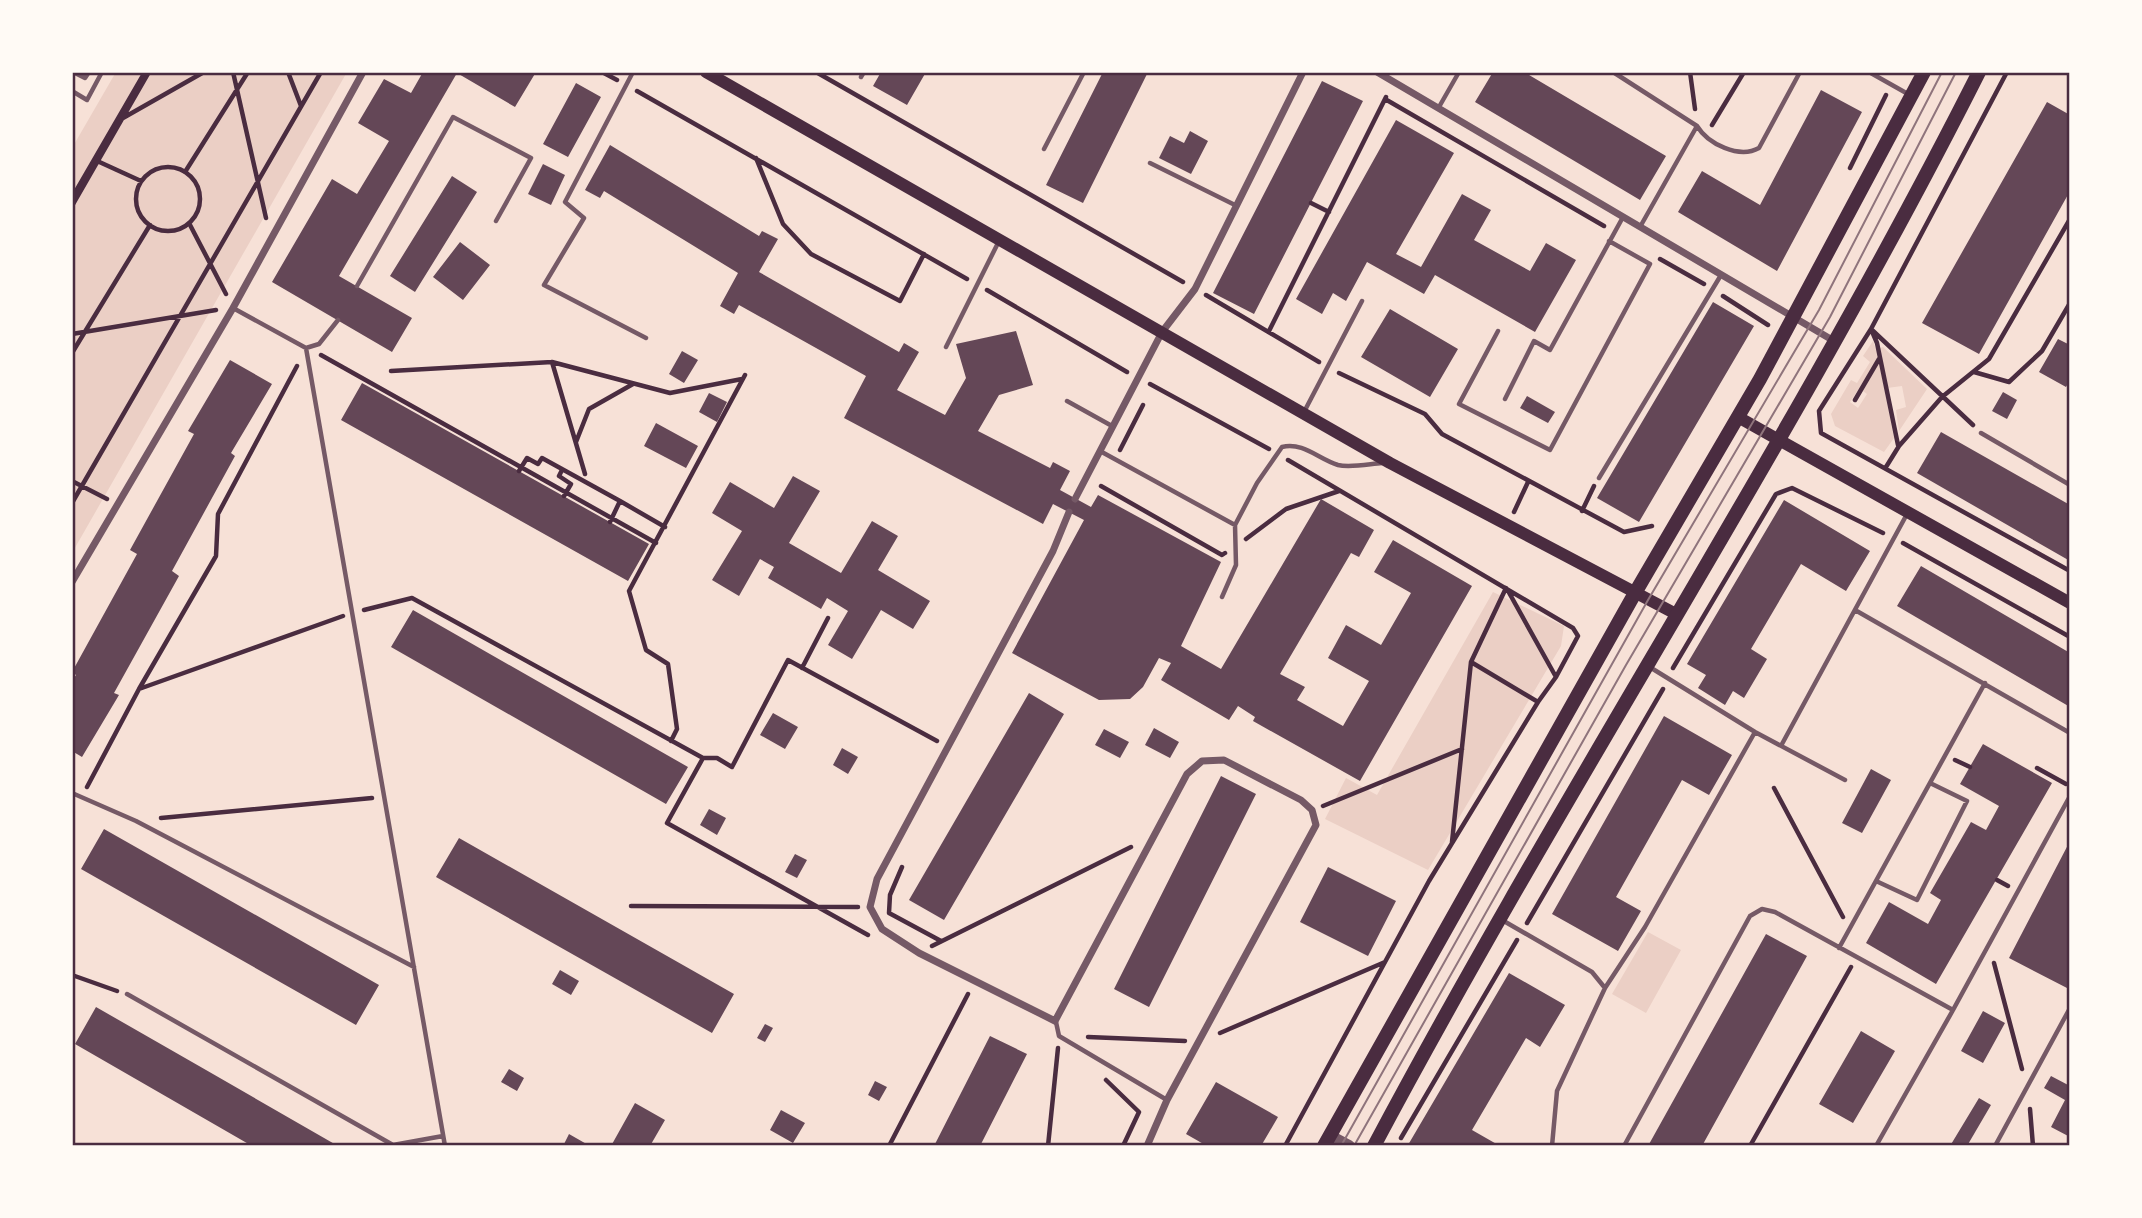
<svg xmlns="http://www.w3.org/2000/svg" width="2142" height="1218" viewBox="0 0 2142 1218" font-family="'DejaVu Sans',sans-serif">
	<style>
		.green { fill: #ebcfc5 }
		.building { fill: #644757 }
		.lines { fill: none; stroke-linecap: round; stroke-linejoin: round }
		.path { stroke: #4a2c40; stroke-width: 4.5 }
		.service { stroke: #755966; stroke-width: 4.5 }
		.minor { stroke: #755966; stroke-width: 7 }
		.tertiary { stroke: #755966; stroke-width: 12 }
		.secondary { stroke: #4a2c40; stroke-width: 12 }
		.primary { stroke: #4a2c40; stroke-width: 14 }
		.tram { stroke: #8f747c; stroke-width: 2 }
		.neatline { fill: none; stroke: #4a2c40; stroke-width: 2.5 }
	</style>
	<rect width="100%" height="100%" fill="#f7e1d7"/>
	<path class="green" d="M116,72H347L72,553V148Z
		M1873,341L1879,358L1850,402L1858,408L1867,394L1863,391L1879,362L1894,438L1884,452L1835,426L1831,414L1851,380L1857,383L1870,362L1863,356Z
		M1883,347L1927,389L1899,431L1896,410L1906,407L1902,386L1887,388L1880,348Z
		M1493,592L1564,626L1561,646L1428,870L1325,819L1346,778L1377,795Z
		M1648,932L1681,950L1646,1013L1612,994Z"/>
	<path class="building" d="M423,72H536L515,107L457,73L339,276L412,318L392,352L272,282L332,179L357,194L389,141L358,123L384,79L411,93Z
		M881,72H926L907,105L873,86Z
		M1103,72H1148L1083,203L1046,185Z
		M1493,72H1524L1666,156L1640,200L1475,102Z
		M1322,81L1363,101L1254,314L1213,293Z
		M576,83L601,97L568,157L543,144Z
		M1821,90L1862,112L1777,271L1678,212L1702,171L1760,205Z
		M2047,102L2070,115V191L1979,354L1922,323Z
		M1396,120L1454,153L1396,254L1421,267L1462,194L1491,210L1474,240L1530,271L1546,243L1576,260L1535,332L1435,275L1424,294L1367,262L1346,301L1333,293L1322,314L1296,299Z
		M1190,131L1208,141L1191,174L1159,158L1170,136L1184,143Z
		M610,145L759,236L762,231L778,239L759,272L899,352L904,343L919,352L897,390L945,415L966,378L956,344L1016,331L1033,385L999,395L978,431L1050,468L1053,462L1070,471L1060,490L1091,507L1098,495L1221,562L1181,646L1221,669L1321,499L1374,530L1359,557L1351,553L1280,674L1305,687L1297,700L1343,726L1369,681L1328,658L1346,625L1381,645L1411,593L1374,572L1393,540L1472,586L1360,781L1253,721L1255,717L1238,706L1229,720L1161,680L1171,663L1159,658L1143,687L1130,699L1099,700L1012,653L1084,520L1053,504L1043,524L844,418L866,376L739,305L734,314L720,306L738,273L604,191L600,198L585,190Z
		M543,164L565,175L551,205L528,194Z
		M452,176L477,192L415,292L390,276Z
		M460,242L490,265L463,300L433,277Z
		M1713,302L1754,326L1639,522L1597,498Z
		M1390,309L1458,349L1430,397L1361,357Z
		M2058,339L2070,345V380L2066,387L2039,372Z
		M682,351L698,360L684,383L669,374Z
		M230,360L272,384L231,453L235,456L172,571L179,576L114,693L119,695L82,757L72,751V681L76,675L72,672L137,554L130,550L194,434L188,431Z
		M362,383L649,544L628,581L341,420Z
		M2003,392L2017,400L2007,419L1992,411Z
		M709,393L727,402L717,422L699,412Z
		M1527,396L1555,412L1548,423L1520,408Z
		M656,423L698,446L686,468L644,446Z
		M1941,432L2070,505V561L1917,473Z
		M793,476L820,491L789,543L841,573L872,521L898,536L878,570L930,601L913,629L881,610L852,659L828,645L848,611L827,598L821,609L768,578L774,567L760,559L739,596L712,580L742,531L712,513L730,482L774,508Z
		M1784,500L1870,551L1846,591L1801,564L1751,649L1767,659L1744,698L1733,691L1725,705L1698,688L1706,675L1687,664Z
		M1921,566L2070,653V707L1897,606Z
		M413,610L688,767L666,804L391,647Z
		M1029,693L1064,714L944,920L909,900Z
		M773,713L798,727L785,749L760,735Z
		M1664,716L1732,755L1709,795L1682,780L1616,897L1641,911L1618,951L1552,914Z
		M1154,728L1179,742L1170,758L1145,745Z
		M1104,729L1129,742L1120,758L1095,745Z
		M1983,744L2052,783L1936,984L1866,943L1889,902L1928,924L1941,900L1930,893L1971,822L1986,830L1999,806L1960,784Z
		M842,748L858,757L848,774L833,765Z
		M1871,769L1891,780L1862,833L1842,823Z
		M1221,776L1256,794L1149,1007L1114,989Z
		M709,809L726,818L717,835L700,825Z
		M104,829L379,985L356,1025L81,869Z
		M459,838L734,994L712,1033L436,877Z
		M2070,841V982L2067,988L2009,958Z
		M795,854L807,860L797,878L785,872Z
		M1328,867L1396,901L1368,956L1300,922Z
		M1766,934L1807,956L1702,1146H1648Z
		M560,970L579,981L571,995L552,984Z
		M1509,973L1565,1005L1540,1047L1526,1038L1472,1130L1500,1146H1410L1408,1145Z
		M96,1007L206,1070L338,1146H252L75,1044Z
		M1983,1011L2005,1023L1983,1063L1961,1051Z
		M765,1024L773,1028L765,1042L757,1038Z
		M1861,1031L1895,1051L1853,1123L1819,1104Z
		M990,1036L1027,1054L980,1146H934Z
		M509,1069L524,1078L517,1091L501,1082Z
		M2051,1076L2070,1086V1137L2051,1127L2065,1100L2044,1088Z
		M875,1081L887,1087L879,1101L868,1095Z
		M1216,1082L1278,1117L1261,1146H1207L1186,1134Z
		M1979,1098L1991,1105L1967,1146H1950Z
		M635,1103L665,1120L650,1146H611Z
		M781,1110L805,1123L793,1143L770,1130Z
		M569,1134L590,1146H563Z"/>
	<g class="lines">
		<path class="path" d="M233,72L266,218
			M288,72L301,106
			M602,72L617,80
			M816,72L1183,282
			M1690,72L1695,109
			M2007,72L1871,329L1819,411L1821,433L2070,571
			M637,91L967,279
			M1385,99L1604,226
			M123,118L204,72
			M1712,125L1744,72
			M756,158L783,224L811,254L900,301L924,254
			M95,160L141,181
			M136 199a32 32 0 1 1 64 0a32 32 0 1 1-64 0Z
			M1850,168L1886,95
			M185,172L248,72
			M72,198L145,72
			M1311,203L1329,212
			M72,206L149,72
			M189,223L226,294
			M1660,259L1704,284
			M987,290L1127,372
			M1206,295L1319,362
			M1723,296L1768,325
			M1269,331L1386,97
			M72,334L216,310
			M72,353L150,225
			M321,355L656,543
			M552,362L585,474
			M391,371L552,362L670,393L742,379
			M1974,372L2009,382L2042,351L2070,303
			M1339,373L1425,414L1442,434L1624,532L1652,526
			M1150,384L1269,449
			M1855,400L1879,359
			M576,442L589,409L633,384
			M1898,445L1877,343L1871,329L1973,425
			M1120,450L1143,405
			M1886,467L1899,446L1942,397L1989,359L2070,219
			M562,470L559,476L571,484L564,496
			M519,471L527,458L538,464L542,458L620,501L610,522
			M72,481L107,499
			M1101,486L1222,555L1225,553
			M620,501L665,527
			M72,503L321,72
			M1582,511L1594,486
			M1514,512L1528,482
			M1246,539L1286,509L1339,491
			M1903,543L2070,637
			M1507,589L1556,677
			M364,610L412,598L703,758L667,823L868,935
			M1471,662L1506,588
			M802,668L828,618
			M1673,668L1776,494L1792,488L1883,533
			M139,689L343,616
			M671,741L677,729L668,664L646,650L629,591L745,375
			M703,758H717L732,767L788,660L937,741
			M1955,760L1970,767
			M2037,768L2066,784
			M87,787L139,689L216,556L218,514L297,366
			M1774,788L1843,917
			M1323,806L1462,749
			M161,818L372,798
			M1452,842L1471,662L1538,702
			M902,867L890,895L889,913L941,941
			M1997,880L2008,886
			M631,906L858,907
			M1527,923L1663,689
			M932,946L1131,847
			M1994,963L2022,1069
			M72,975L117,991
			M1220,1033L1385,962
			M1088,1037L1185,1041
			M1106,1080L1139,1112L1123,1146
			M2030,1109L2033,1146
			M1401,1138L1517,940
			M889,1146L968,994
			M1048,1146L1058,1048
			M1285,1146L1429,881L1538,702L1556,677L1578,636L1573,628L1288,460
			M1750,1146L1851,967"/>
		<path class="service" d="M73,72L85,78L89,72
			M633,72L565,202L584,218L544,285L646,338
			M1613,72L1697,126C1708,144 1739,159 1759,148L1800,72
			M1869,72L1908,94
			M861,77L864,72
			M72,91L87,100L102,72
			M1439,107L1459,72
			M1044,149L1084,72
			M1150,163L1237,206
			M1640,227L1697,126
			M357,286L453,117L531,158L496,221
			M233,308L306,348L319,344L338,320
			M1498,331L1459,404L1550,450L1650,264L1609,241
			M946,347L999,241
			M306,348L445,1146
			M1505,399L1534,341L1550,350L1623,217
			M1067,401L1112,426
			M1304,412L1362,301
			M1981,433L2070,485
			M1100,451L1235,525L1257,483L1282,447C1304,442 1318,459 1338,465C1350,468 1369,464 1382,463
			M1599,478L1721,275
			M1222,597L1236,565L1235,525
			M1855,610L2070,733
			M1648,666L1755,732L1845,780
			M1782,744L1907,514
			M72,793L136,821L414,967
			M1876,881L1917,900L1967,801L1930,783
			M1502,920L1592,972L1605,988
			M1839,948L1985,683
			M127,994L393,1145L443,1136
			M1056,1022L1059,1036L1167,1100
			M1552,1146L1557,1091L1605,988L1645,927L1755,732
			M1624,1146L1750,916L1762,909L1775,912L1953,1010L2070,796
			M1876,1146L1953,1010
			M1995,1146L2070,1008"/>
		<path class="minor" d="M1377,72L1834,341
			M1075,499L1162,332L1195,289L1303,72
			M1069,512L1053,551L877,879L870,907L882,929L919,953L1055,1021L1187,774L1202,761L1224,760L1301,800L1312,810L1316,825L1167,1100L1147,1146
			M72,582L233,308L363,72"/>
		<path class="tertiary" d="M1330,1136L1349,1146"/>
		<path class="secondary" d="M706,72L1390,463L1676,614
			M1738,417L2070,603"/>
		<path class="primary" d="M1324,1146L1635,593L1760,379L1924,72
			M1374,1146C1567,783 1794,439 1979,72"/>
		<path class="tram" d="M1341,1146L1648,600L1819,310L1942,72
			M1354,1146L1626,665L1830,317L1956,72"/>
	</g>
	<rect width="2142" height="1218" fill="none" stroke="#fffaf5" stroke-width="147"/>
	<rect x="74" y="74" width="1994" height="1070" class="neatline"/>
</svg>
